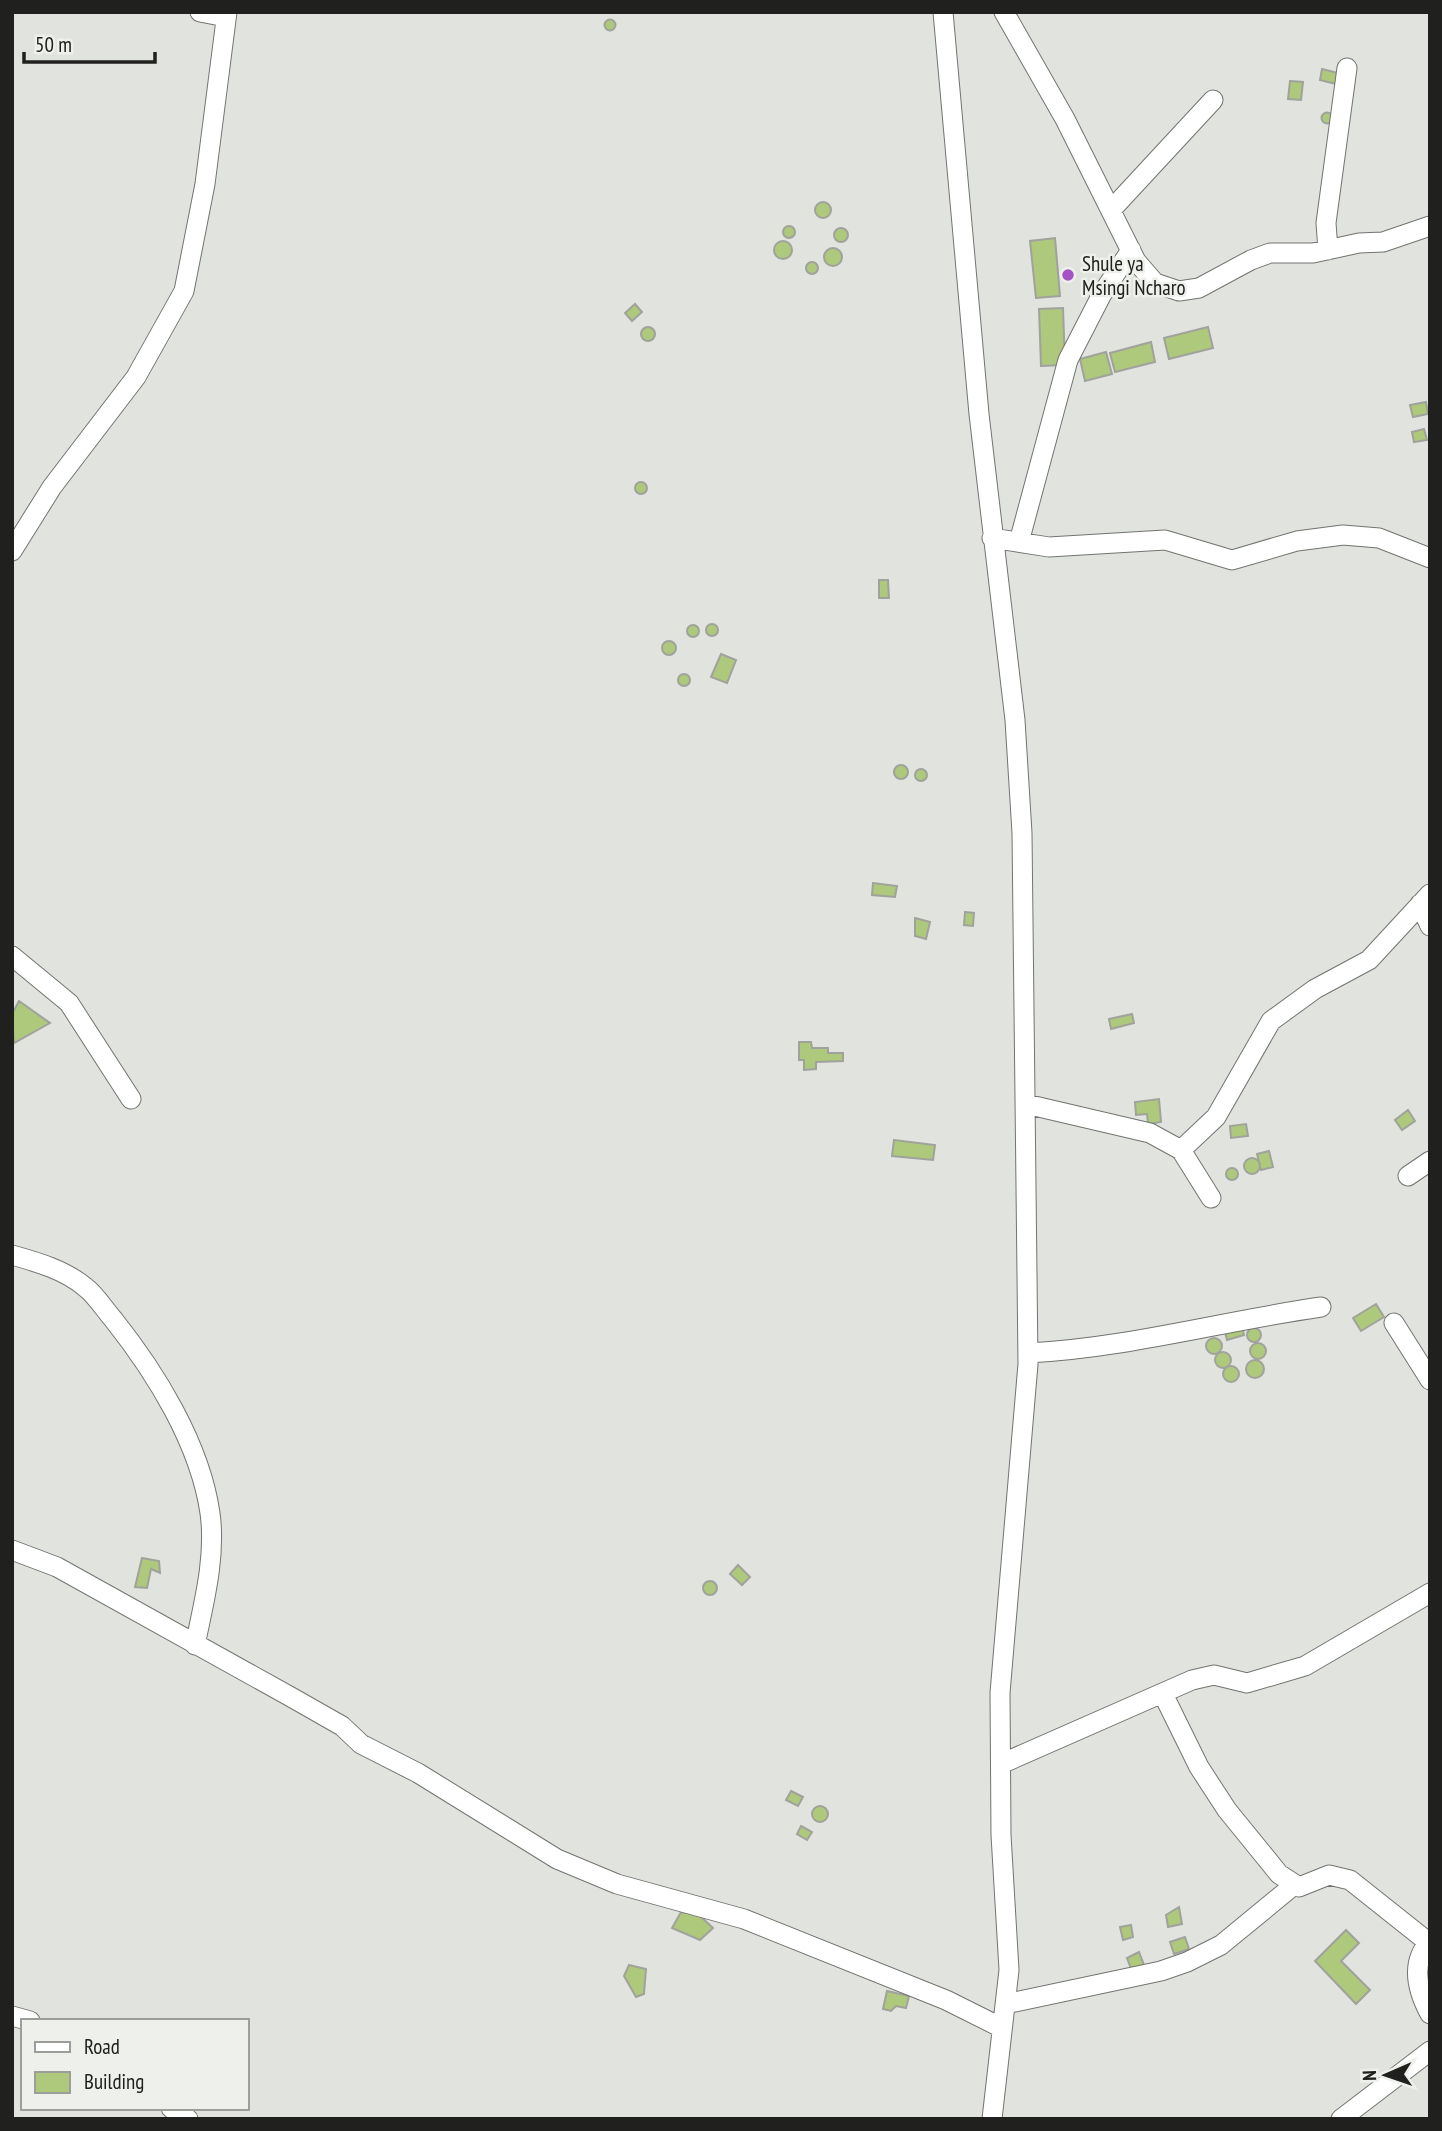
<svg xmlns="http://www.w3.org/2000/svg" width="1442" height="2131" viewBox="0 0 1442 2131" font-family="'PT Sans Narrow',sans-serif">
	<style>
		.building { fill: #aec87c; stroke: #a0a29c; stroke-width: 2 }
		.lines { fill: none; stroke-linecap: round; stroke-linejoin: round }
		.street-casing { stroke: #72746f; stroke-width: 21 }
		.street { stroke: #fff; stroke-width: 19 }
		.poi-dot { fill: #a552c2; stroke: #eef1eb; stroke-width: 2.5 }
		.labels { text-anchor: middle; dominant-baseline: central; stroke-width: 5; stroke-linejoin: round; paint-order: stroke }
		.poi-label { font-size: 21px; fill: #20211f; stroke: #eef1eb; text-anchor: start }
	</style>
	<rect width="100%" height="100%" fill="#e1e3de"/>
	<path class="building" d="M604.5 25a5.5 5.5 0 1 1 11 0a5.5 5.5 0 1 1-11 0Z
		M1322,69L1338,73L1336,84L1320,80Z
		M1290,81L1303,82L1301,100L1288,99Z
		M1321.5 118a5.5 5.5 0 1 1 11 0a5.5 5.5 0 1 1-11 0Z
		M815 210a8 8 0 1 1 16 0a8 8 0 1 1-16 0Z
		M783 232a6 6 0 1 1 12 0a6 6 0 1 1-12 0Z
		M834 235a7 7 0 1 1 14 0a7 7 0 1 1-14 0Z
		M1055,238L1060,296L1036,298L1030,241Z
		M774 250a9 9 0 1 1 18 0a9 9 0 1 1-18 0Z
		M824 257a9 9 0 1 1 18 0a9 9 0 1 1-18 0Z
		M806 268a6 6 0 1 1 12 0a6 6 0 1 1-12 0Z
		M635,304L642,312L632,321L625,313Z
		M1063,308L1065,365L1041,366L1039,309Z
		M1208,327L1213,348L1169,359L1164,338Z
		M641 334a7 7 0 1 1 14 0a7 7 0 1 1-14 0Z
		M1151,342L1155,362L1115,372L1110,353Z
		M1106,352L1112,374L1085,381L1080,359Z
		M1426,402L1428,414L1413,417L1410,405Z
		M1424,429L1427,440L1414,442L1412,432Z
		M635 488a6 6 0 1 1 12 0a6 6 0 1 1-12 0Z
		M879,580H888L889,598H879Z
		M706 630a6 6 0 1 1 12 0a6 6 0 1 1-12 0Z
		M687 631a6 6 0 1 1 12 0a6 6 0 1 1-12 0Z
		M662 648a7 7 0 1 1 14 0a7 7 0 1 1-14 0Z
		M721,654L736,660L727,683L711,677Z
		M678 680a6 6 0 1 1 12 0a6 6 0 1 1-12 0Z
		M894 772a7 7 0 1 1 14 0a7 7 0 1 1-14 0Z
		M915 775a6 6 0 1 1 12 0a6 6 0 1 1-12 0Z
		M873,883L897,886L895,897L872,895Z
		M965,912L974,913L973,926L964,925Z
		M915,918L930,922L926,939L915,936Z
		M19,1001L50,1023L14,1043L12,1014Z
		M1132,1014L1134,1023L1111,1029L1109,1019Z
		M799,1042H811L812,1048H828V1053H843V1061L816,1062V1069L804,1070V1060H799Z
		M1159,1099L1161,1122L1148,1124L1147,1114L1136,1115L1135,1102Z
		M1408,1110L1415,1121L1402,1130L1395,1120Z
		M1246,1124L1248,1136L1231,1138L1230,1126Z
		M894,1140L935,1145L933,1160L892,1156Z
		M1269,1151L1273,1167L1261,1170L1257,1154Z
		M1244 1166a8 8 0 1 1 16 0a8 8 0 1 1-16 0Z
		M1226 1174a6 6 0 1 1 12 0a6 6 0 1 1-12 0Z
		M1376,1304L1384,1317L1361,1331L1353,1318Z
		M1240,1319L1244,1335L1227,1340L1223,1324Z
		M1247 1335a7 7 0 1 1 14 0a7 7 0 1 1-14 0Z
		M1206 1346a8 8 0 1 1 16 0a8 8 0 1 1-16 0Z
		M1250 1351a8 8 0 1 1 16 0a8 8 0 1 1-16 0Z
		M1215 1360a8 8 0 1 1 16 0a8 8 0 1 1-16 0Z
		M1246 1369a9 9 0 1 1 18 0a9 9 0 1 1-18 0Z
		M1223 1374a8 8 0 1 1 16 0a8 8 0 1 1-16 0Z
		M142,1558L159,1561L160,1573L151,1569L147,1588L135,1587Z
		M738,1565L750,1577L742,1585L730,1574Z
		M703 1588a7 7 0 1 1 14 0a7 7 0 1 1-14 0Z
		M791,1791L803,1797L798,1806L786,1800Z
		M812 1814a8 8 0 1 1 16 0a8 8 0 1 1-16 0Z
		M801,1826L812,1832L807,1840L797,1834Z
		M1179,1907L1182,1924L1168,1927L1166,1915Z
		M681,1912L698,1914L713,1928L700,1940L672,1928Z
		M1131,1925L1133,1937L1123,1940L1120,1927Z
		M1346,1930L1359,1943L1341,1961L1370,1990L1356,2004L1315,1961Z
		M1185,1937L1189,1949L1174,1954L1170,1942Z
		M1139,1952L1144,1965L1132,1971L1127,1958Z
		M629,1965L646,1969L644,1994L636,1997L624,1976Z
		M887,1991L909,1996L906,2008L896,2006L891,2011L883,2009Z"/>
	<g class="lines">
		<g class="street-casing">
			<path id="street" d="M200,12L226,17
				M943,12L979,414L1015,720L1022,833L1028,1364L1000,1693L1001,1835L1009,1970L992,2119
				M1004,12L1065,119L1136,261L1155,283L1179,291L1199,288L1251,260L1270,253H1313L1359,243L1383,242L1430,226
				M1112,209L1213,100
				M1328,250L1326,223L1347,68
				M992,538L1049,547L1165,540L1232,560L1297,541L1343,535L1379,538L1430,558
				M1019,542L1068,360L1102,294L1131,250
				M12,551L52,487L136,377L184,291L205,184L227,12
				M1420,904L1430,926
				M12,956L69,1003L131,1099
				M1026,1104L1150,1133L1181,1150L1211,1198
				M1181,1150L1216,1117L1271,1021L1315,989L1369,960L1430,894
				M1408,1176L1430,1161
				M12,1255C37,1262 65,1270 85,1287C96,1295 104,1309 113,1319C156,1373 200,1444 210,1513C216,1557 204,1602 195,1645
				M1394,1323L1430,1380
				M1028,1353C1127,1348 1223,1321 1321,1307
				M12,1550L57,1567L291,1697L342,1726L361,1744L418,1773L557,1859L617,1884L744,1919L946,2000L1002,2028
				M1163,1694L1199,1767L1227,1810L1279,1874L1299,1887L1329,1875L1350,1880L1428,1942
				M1001,1764L1192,1680L1214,1675L1247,1683L1305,1666L1430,1593
				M1430,1941C1410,1963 1417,1990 1430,2014
				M1005,2004L1161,1971L1187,1962L1221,1945L1294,1885
				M12,2016L30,2021
				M171,2108L188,2119
				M1341,2119L1430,2051"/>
		</g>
		<use href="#street" class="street"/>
	</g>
	<circle class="poi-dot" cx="1068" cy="275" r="7"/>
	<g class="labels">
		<g class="poi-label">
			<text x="1082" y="263">Shule ya<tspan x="1082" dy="24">Msingi Ncharo</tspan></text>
		</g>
	</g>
	<rect width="1442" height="2131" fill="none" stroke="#20211f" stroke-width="28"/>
	<rect x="21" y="2019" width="228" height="91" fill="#eef1eb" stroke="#9c9e99" stroke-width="2"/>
	<rect x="35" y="2042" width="35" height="10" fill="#ffffff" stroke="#9c9e99" stroke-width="2"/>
	<text x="84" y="2054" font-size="21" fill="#20211f">Road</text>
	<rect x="35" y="2072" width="35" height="21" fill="#aec87c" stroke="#9c9e99" stroke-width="2"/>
	<text x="84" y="2089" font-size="21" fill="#20211f">Building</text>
	<g transform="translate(1386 2075) rotate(268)" stroke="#eef1eb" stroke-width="5" paint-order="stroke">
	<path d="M0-5L12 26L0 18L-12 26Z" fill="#20211f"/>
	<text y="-10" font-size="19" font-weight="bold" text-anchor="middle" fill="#20211f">N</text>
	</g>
	<path d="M24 52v10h131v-10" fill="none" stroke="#20211f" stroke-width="3.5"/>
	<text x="35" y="52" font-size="21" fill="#20211f" stroke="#eef1eb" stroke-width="5" paint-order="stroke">50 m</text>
</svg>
